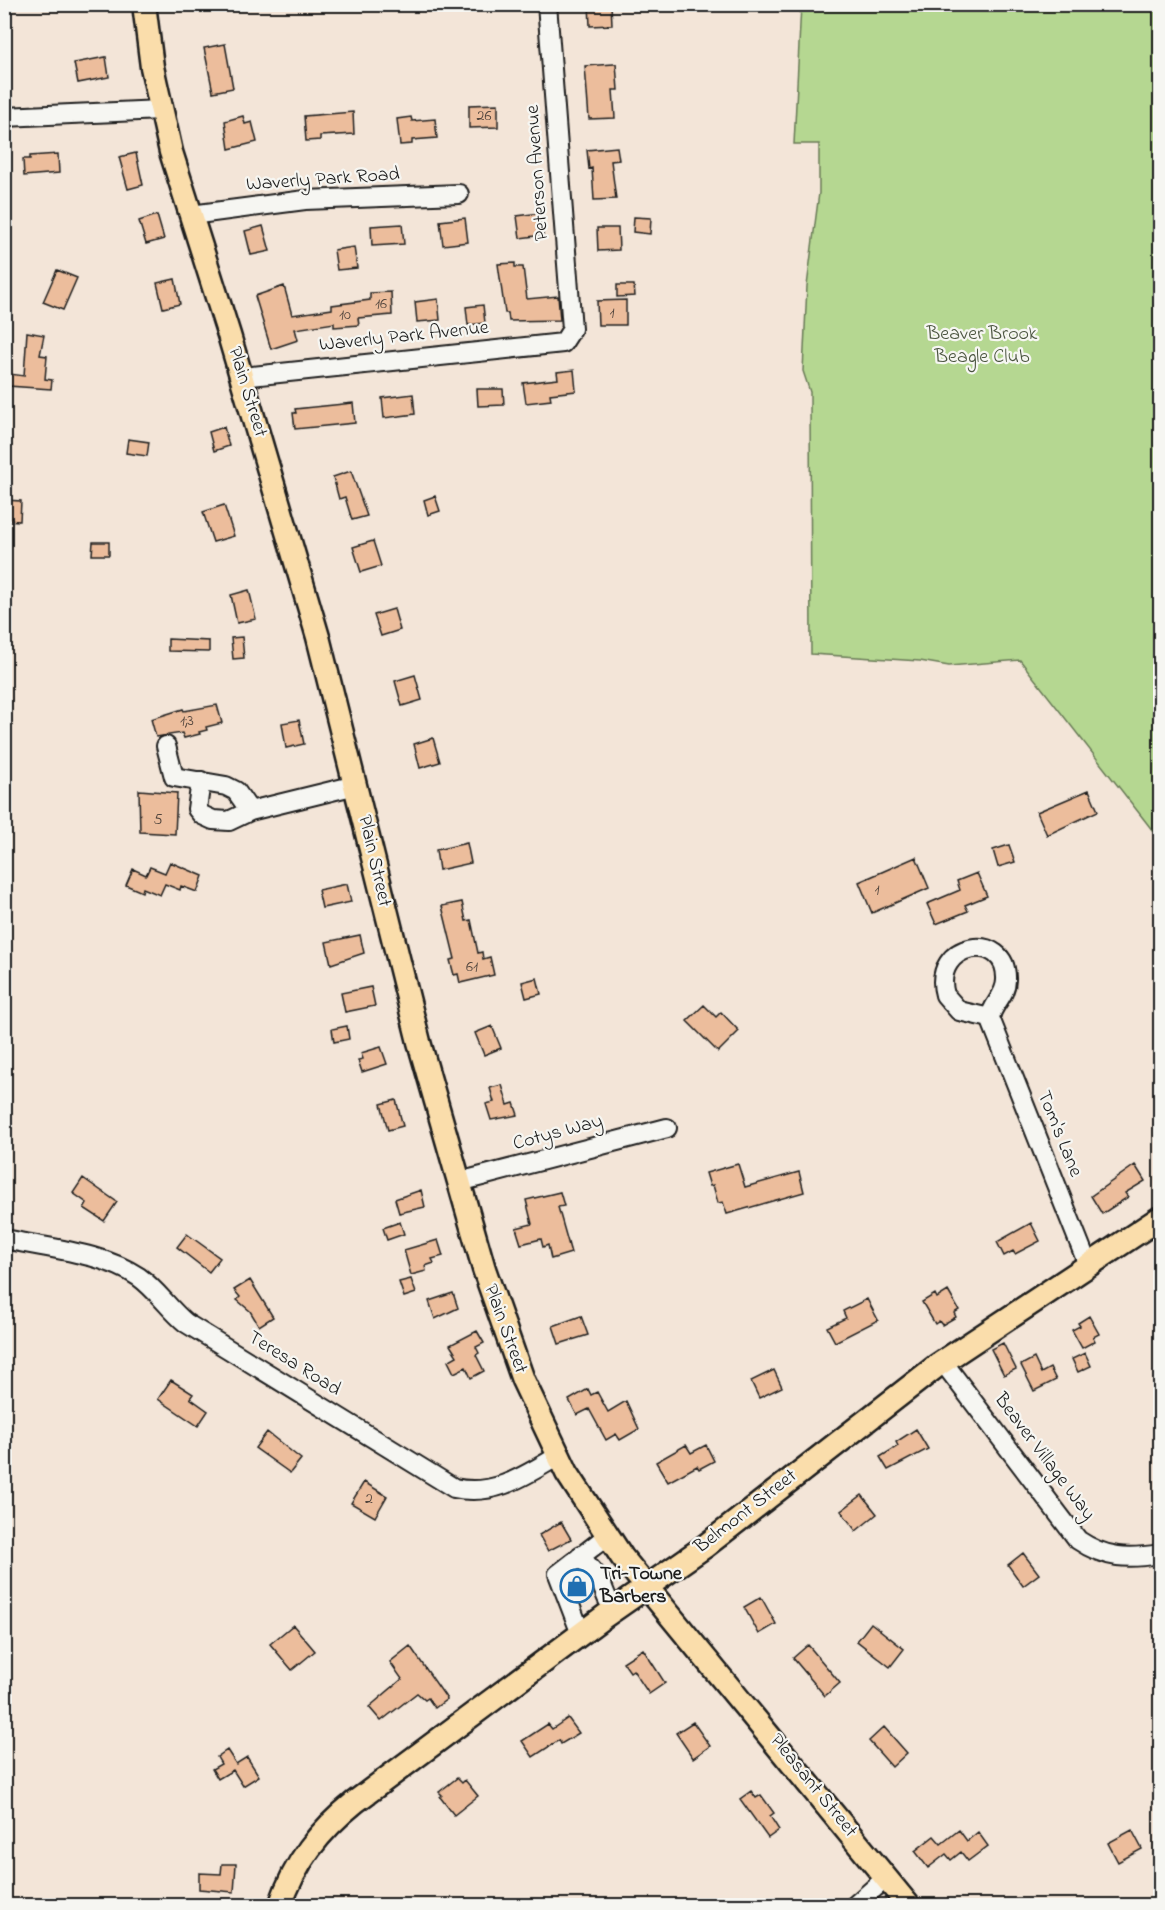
<svg xmlns="http://www.w3.org/2000/svg" width="1165" height="1910" viewBox="0 0 1165 1910" font-family="'Indie Flower',sans-serif">
	<style>
		.green { fill: #b5d791; stroke: #687a56; stroke-width: 1.5 }
		.building { fill: #ecbd9c; stroke: #1c1c1c; stroke-width: 1.5 }
		.lines { fill: none; stroke-linecap: round; stroke-linejoin: round }
		.minor-casing { stroke: #1c1c1c; stroke-width: 22 }
		.major-casing { stroke: #1c1c1c; stroke-width: 27 }
		.minor { stroke: #f6f6f2; stroke-width: 18 }
		.major { stroke: #faddab; stroke-width: 22 }
		.labels { text-anchor: middle; dominant-baseline: central; stroke-width: 4.5; stroke-linejoin: round; paint-order: stroke }
		.number-label { font-size: 16px; fill: #50443c }
		.street-label { font-size: 20px; fill: #1c1c1c; stroke: #f6f6f2 }
		.park-label { font-size: 20px; fill: #4a543f; stroke: #f6f6f2 }
		.poi-label { font-size: 20px; font-weight: bold; fill: #1c1c1c; stroke: #f6f6f2; text-anchor: start }
	</style>
	<rect width="100%" height="100%" fill="#f3e5d8"/>
	<filter id="ink" filterUnits="userSpaceOnUse"><feTurbulence type="fractalNoise" baseFrequency=".0167" numOctaves="2"/><feDisplacementMap in="SourceGraphic" scale="12" xChannelSelector="R" yChannelSelector="G"/><feConvolveMatrix kernelMatrix="1 2 1 2 8 2 1 2 1" color-interpolation-filters="sRGB"/></filter>
	<g filter="url(#ink)">
		<path class="green" d="M801,5H1160V840L1020,660L949,666L920,661L811,654L810,392L803,371L807,286L819,193V144H794Z"/>
		<path class="building" d="M589,4H611L612,25L590,26Z
			M225,44L233,88L213,92L204,48Z
			M106,57L109,77L78,83L74,63Z
			M614,64H616L618,90H613L615,118L589,119L585,66Z
			M498,104V127L469,128V105Z
			M353,112L354,134L320,136V140L306,141L304,116Z
			M243,116L245,124L252,122L257,142L229,149L225,121Z
			M411,117L412,121L435,119L437,138L412,140V144L400,145L397,119Z
			M617,147L619,160L611,161L616,199L594,200L592,168L589,169L587,150Z
			M136,153L143,185L128,189L119,157Z
			M58,154L59,173L24,176L23,159H30V156Z
			M540,213L543,235L520,238L517,216Z
			M157,215L164,239L146,244L139,221Z
			M634,217L651,218L650,234L633,232Z
			M465,218L468,242L443,245L440,221Z
			M402,224L404,244L372,246L371,226Z
			M263,226L270,251L251,255L245,231Z
			M597,228H618L619,250L598,251Z
			M354,247L357,268L337,270L334,250Z
			M515,263V267H523L527,299L558,296L560,320L509,321L508,313H505L498,264Z
			M57,270L77,278L63,310L43,302Z
			M175,279L180,304L163,308L157,283Z
			M617,285H634L635,296L617,297Z
			M284,286L292,315L332,309V305L370,300V293L391,292L392,315L358,318L359,325L334,327V323L295,329L298,340L271,349L255,296Z
			M438,299L440,320L417,322L415,302Z
			M626,300V325H598L597,301Z
			M483,305L485,323L468,325L466,307Z
			M27,332L44,335L40,355L47,356L45,379L52,380L51,389L8,386L10,374L24,376Z
			M574,370L576,391L550,394L551,400L526,403L523,383L558,379L557,372Z
			M477,389H503L504,405L478,406Z
			M413,394L415,414L384,418L382,398Z
			M353,403L355,423L295,429L293,413H296L295,409Z
			M224,427L229,446L214,451L209,432Z
			M128,439L149,442L147,456L126,453Z
			M351,471L367,516L352,520L345,497L339,499L333,477Z
			M435,496L440,511L428,515L424,500Z
			M4,500L21,501L20,521L4,520Z
			M224,505L234,536L213,542L203,512Z
			M373,541L381,566L361,572L353,547Z
			M93,542H109V555H92Z
			M249,590L256,619L237,623L231,595Z
			M394,609L400,630L381,636L374,615Z
			M242,637L244,658L233,659L231,638Z
			M168,639L209,641V652L168,651Z
			M415,675L422,700L402,706L395,681Z
			M217,705L222,723L206,727L207,730L199,732L200,734L184,738L182,733L156,737L151,719L183,709L184,711Z
			M299,720L304,744L286,748L282,723Z
			M433,738L440,762L420,768L414,744Z
			M139,790L177,793L175,834L140,832Z
			M1089,790L1098,811L1047,835L1037,812Z
			M467,843L471,863L439,870L436,850Z
			M1009,845L1015,862L998,867L993,850Z
			M916,857L929,888L872,913L859,882Z
			M170,862L203,876L197,892L181,886L180,890L165,884L160,895L143,888L142,892L126,885L133,869L146,875L150,867L165,873Z
			M977,873L987,896L965,905L968,911L936,924L927,904L960,890L957,881Z
			M347,884L351,902L322,908L318,890Z
			M462,902L466,921L471,920L478,953L482,952L483,959L490,957L494,975L460,983L458,974L454,975L450,960L455,959L442,906Z
			M360,935L364,953L331,964L326,942Z
			M537,978L541,994L526,998L522,982Z
			M371,987L375,1006L345,1012L341,993Z
			M704,1005L716,1017L721,1012L739,1031L718,1052L687,1021Z
			M347,1026L349,1039L334,1042L332,1029Z
			M492,1026L501,1048L484,1055L475,1033Z
			M381,1047L387,1064L362,1072L358,1060L363,1059L361,1053Z
			M502,1085L508,1105L514,1103L518,1115L491,1120L486,1104L494,1102L490,1088Z
			M396,1100L403,1126L388,1130L381,1104Z
			M738,1164L745,1187L799,1172L804,1192L727,1214L723,1202L718,1203L713,1185L710,1186L706,1173Z
			M1135,1165L1145,1181L1125,1193L1128,1197L1102,1214L1091,1196Z
			M83,1178L117,1202L104,1221L84,1208L87,1203L73,1193Z
			M421,1190L425,1207L399,1213L395,1199Z
			M560,1192L564,1206L558,1207L571,1253L551,1259L548,1245L543,1247L541,1239L521,1244L516,1228L532,1224L526,1200Z
			M400,1222L404,1234L387,1240L383,1228Z
			M1031,1223L1040,1241L1015,1254L1013,1251L1004,1256L997,1242Z
			M187,1234L220,1258L209,1272L177,1247Z
			M438,1240L443,1256L432,1259L434,1263L425,1266L426,1271L411,1275L404,1250Z
			M411,1279L416,1293L404,1297L399,1282Z
			M250,1280L273,1317L259,1326L250,1311L237,1300L240,1297L234,1290Z
			M948,1291L959,1310L954,1313L956,1317L942,1325L939,1321L935,1324L922,1302L935,1294L937,1298Z
			M453,1293L458,1308L435,1319L429,1301Z
			M867,1299L878,1320L835,1342L827,1327L846,1318L843,1311Z
			M581,1316L588,1335L559,1344L553,1326Z
			M1089,1316L1099,1334L1093,1337L1095,1341L1082,1348L1072,1330L1080,1326L1078,1323Z
			M477,1331L484,1343L476,1347L479,1353L476,1355L484,1371L471,1378L466,1367L454,1373L448,1361L457,1356L450,1345Z
			M1003,1343L1016,1369L1004,1375L991,1349Z
			M1085,1353L1091,1366L1078,1372L1072,1359Z
			M1034,1358L1041,1373L1050,1368L1056,1380L1034,1391L1021,1365Z
			M774,1370L782,1387L759,1398L751,1381Z
			M171,1380L193,1394L190,1398L208,1411L198,1426L158,1399Z
			M588,1389L591,1395L597,1392L608,1412L626,1401L639,1429L620,1440L616,1434L606,1440L589,1409L577,1415L569,1400Z
			M916,1429L928,1449L888,1470L880,1457L898,1446L896,1442Z
			M267,1432L301,1459L290,1473L255,1448Z
			M686,1445L691,1453L706,1445L714,1461L699,1469L697,1466L668,1482L656,1462Z
			M364,1482L387,1496L375,1517L351,1503Z
			M862,1495L877,1514L856,1531L841,1511Z
			M561,1522L571,1539L548,1551L539,1535Z
			M1023,1553L1039,1574L1023,1586L1008,1565Z
			M580,1574L590,1588L578,1595L572,1579Z
			M761,1597L776,1624L759,1634L744,1607Z
			M871,1623L904,1649L890,1667L857,1641Z
			M293,1625L315,1651L292,1670L270,1644Z
			M808,1645L840,1683L825,1696L793,1658Z
			M410,1646L447,1699L435,1708L428,1698L425,1700L417,1693L381,1721L369,1707L402,1679L390,1662Z
			M643,1649L665,1683L649,1694L633,1670L630,1672L623,1662Z
			M568,1718L579,1733L561,1744L559,1740L533,1757L522,1741L548,1724L552,1729Z
			M693,1722L710,1746L693,1758L676,1733Z
			M884,1727L907,1753L892,1767L869,1741Z
			M227,1750L236,1764L247,1757L259,1776L243,1786L233,1770L218,1779L212,1769L221,1764L217,1757Z
			M457,1778L462,1783L465,1780L478,1796L454,1815L440,1797L442,1795L439,1792Z
			M751,1791L756,1798L761,1795L774,1813L770,1816L779,1830L768,1838L740,1799Z
			M959,1830L967,1841L978,1832L988,1846L968,1861L961,1852L951,1860L946,1854L928,1868L915,1851L934,1836L941,1844Z
			M1132,1830L1142,1849L1118,1862L1108,1843Z
			M222,1864H236L234,1892L199,1889V1873L221,1874Z"/>
		<g class="lines">
			<g class="minor-casing">
				<path id="minor" d="M4,117L161,110
					M191,215L305,200L459,194
					M242,377L563,343L572,329L547,4
					M166,746L174,777L226,786L236,791L250,811
					M201,781L197,809L202,815L213,820L229,821L250,811L356,785
					M990,1018C992,1004 1006,996 1006,980C1008,929 930,942 945,995L959,1011L990,1018L1088,1265
					M459,1182L667,1128
					M4,1241L10,1240C52,1249 103,1253 139,1277C157,1290 169,1309 186,1323L454,1488C494,1497 524,1476 558,1456
					M943,1362L1078,1540C1106,1559 1128,1559 1160,1554
					M581,1555C586,1565 593,1570 599,1579C605,1589 605,1600 615,1609
					M581,1634L558,1574L607,1536
					M854,1906L886,1878"/>
			</g>
			<g class="major-casing">
				<path id="major" d="M144,4L152,67L171,152L229,335L318,637L419,1042L484,1269L523,1380L567,1473L622,1557L909,1906
					M280,1906C295,1862 319,1831 355,1802L605,1616L704,1547L938,1365L1160,1218"/>
			</g>
			<use href="#minor" class="minor"/>
			<use href="#major" class="major"/>
		</g>
	</g>
	<defs>
		<g id="shop-ring" transform="scale(1.725)"><circle r="9.5" fill="#f6f6f2" stroke="#1f6fb2" stroke-width="1.5"/><path d="M-5-2.5h2.3a2.7 3.5 0 0 1 5.4 0H5L5.5 6h-11ZM-1.5-2.5h3a1.5 2.3 0 0 0-3 0Z" fill="#1f6fb2"/></g>
	</defs>
	<g fill-rule="evenodd">
		<use href="#shop-ring" x="577" y="1586"/>
	</g>
	<g class="labels">
		<g class="number-label">
			<text x="484" y="116">26</text>
			<text x="381" y="304">16</text>
			<text x="612" y="313">1</text>
			<text x="345" y="315">10</text>
			<text x="187" y="721">1;3</text>
			<text x="158" y="820">5</text>
			<text x="877" y="890">1</text>
			<text x="472" y="967">61</text>
			<text x="369" y="1499">2</text>
		</g>
		<g class="street-label">
			<text transform="translate(538 173) rotate(-94)">Peterson Avenue</text>
			<text transform="translate(323 180) rotate(-4)">Waverly Park Road</text>
			<text transform="translate(404 337) rotate(-6)">Waverly Park Avenue</text>
			<text transform="translate(247 392) rotate(73)">Plain Street</text>
			<text transform="translate(374 861) rotate(77)">Plain Street</text>
			<text transform="translate(558 1133) rotate(-15)">Cotys Way</text>
			<text transform="translate(1059 1134) rotate(68)">Tom's Lane</text>
			<text transform="translate(505 1329) rotate(70)">Plain Street</text>
			<text transform="translate(294 1364) rotate(32)">Teresa Road</text>
			<text transform="translate(1044 1457) rotate(53)">Beaver Village Way</text>
			<text transform="translate(746 1512) rotate(-38)">Belmont Street</text>
			<text transform="translate(813 1786) rotate(51)">Pleasant Street</text>
		</g>
		<g class="park-label">
			<text x="982" y="334">Beaver Brook<tspan x="982" dy="23">Beagle Club</tspan></text>
		</g>
		<g class="poi-label">
			<text x="600" y="1574">Tri-Towne<tspan x="600" dy="23">Barbers</tspan></text>
		</g>
	</g>
	<rect width="1165" height="1910" fill="none" stroke="#f6f6f2" stroke-width="24"/>
	<rect x="12" y="12" width="1141" height="1886" fill="none" stroke="#1c1c1c" stroke-width="2" filter="url(#ink)"/>
</svg>
